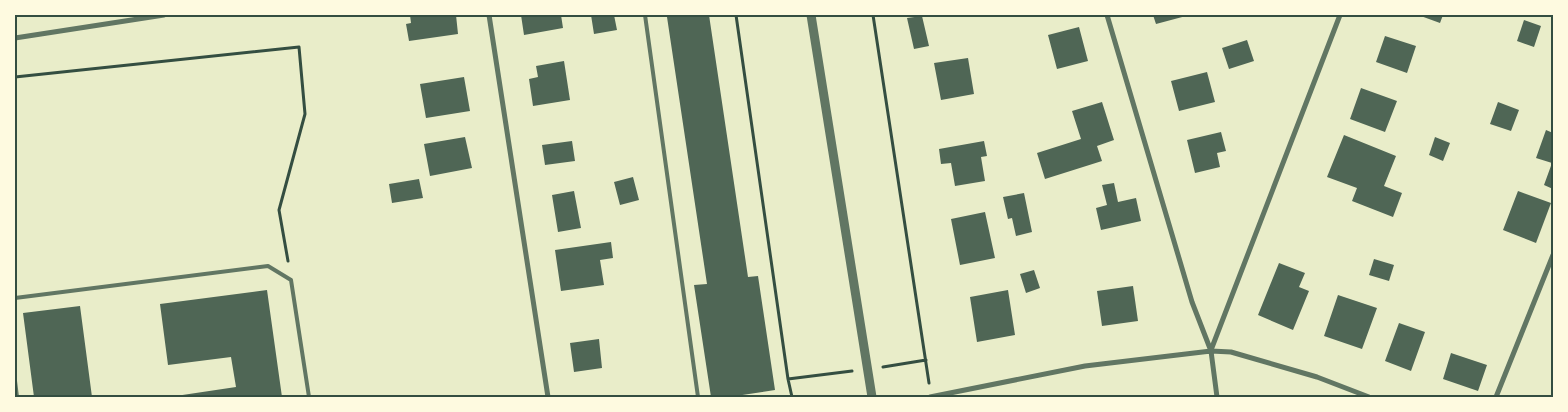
<svg xmlns="http://www.w3.org/2000/svg" width="1568" height="412" viewBox="0 0 1568 412" font-family="Commissioner,sans-serif">
	<style>
		.building { fill: #4f6655 }
		.lines { fill: none; stroke-linecap: round; stroke-linejoin: round }
		.path { stroke: #344e41; stroke-width: 3 }
		.service { stroke: #617663; stroke-width: 4 }
		.minor { stroke: #617663; stroke-width: 5 }
		.tertiary { stroke: #617663; stroke-width: 9 }
		.neatline { fill: none; stroke: #344e41; stroke-width: 2 }
	</style>
	<rect width="100%" height="100%" fill="#e9edc9"/>
	<path class="building" d="M410,15H456L458,34L409,41L406,24L411,23Z
		M521,15H561L563,28L524,35Z
		M591,15H614L617,30L594,34Z
		M683,15H709L748,277L758,276L775,390L729,397H711L694,285L707,284L667,17Z
		M1153,15H1185L1186,16L1156,24Z
		M1418,15H1443L1440,23Z
		M922,16L929,46L914,49L907,18Z
		M1524,20L1541,26L1534,47L1517,41Z
		M1079,27L1088,61L1057,69L1048,35Z
		M1385,36L1416,46L1407,73L1376,62Z
		M1247,40L1254,61L1229,69L1222,48Z
		M968,58L974,94L941,100L934,63Z
		M564,61L570,100L533,106L529,79L538,77L536,66Z
		M1207,72L1215,102L1179,111L1171,81Z
		M464,77L470,111L426,118L420,84Z
		M1361,88L1397,101L1385,132L1350,119Z
		M1102,102L1114,140L1097,146L1102,161L1045,179L1037,153L1081,139L1072,111Z
		M1498,102L1519,110L1511,131L1490,124Z
		M1546,130L1553,133V189L1544,185L1552,163L1536,158Z
		M1221,132L1226,151L1217,153L1220,167L1195,173L1187,140Z
		M1344,135L1396,156L1384,186L1402,193L1393,217L1352,201L1357,188L1327,177Z
		M465,137L472,168L430,176L424,144Z
		M1435,137L1450,143L1443,161L1429,155Z
		M572,141L575,161L545,165L542,145Z
		M984,141L987,156L981,157L985,181L955,186L951,163L941,164L939,149Z
		M633,177L639,200L620,205L614,182Z
		M419,179L423,198L392,203L389,184Z
		M1114,183L1118,202L1136,198L1141,221L1101,230L1096,208L1107,205L1102,185Z
		M574,191L581,228L558,232L552,195Z
		M1518,191L1551,203L1536,243L1503,230Z
		M1024,193L1032,232L1016,236L1012,218L1008,219L1003,197Z
		M985,212L995,258L960,265L951,219Z
		M611,242L613,258L600,260L604,285L561,291L555,250Z
		M1374,259L1394,265L1389,281L1369,275Z
		M1279,263L1305,273L1299,287L1309,291L1293,330L1258,315Z
		M1034,270L1040,288L1026,293L1020,274Z
		M1133,286L1138,321L1102,326L1097,291Z
		M267,290L282,397H169L236,387L231,357L168,365L160,304Z
		M1008,290L1015,335L977,342L970,297Z
		M1338,295L1377,308L1362,349L1324,336Z
		M80,306L92,397H34L23,313Z
		M1399,323L1425,332L1411,371L1385,361Z
		M599,339L602,368L574,372L570,343Z
		M1451,353L1487,365L1478,391L1443,379Z"/>
	<g class="lines">
		<path class="path" d="M736,15L788,379L792,397
			M873,15L929,383
			M15,77L299,47L305,114L279,210L288,261
			M883,367L926,360
			M788,379L852,371"/>
		<path class="service" d="M645,15L698,397
			M15,298L268,266L291,280L309,397
			M15,381L17,397"/>
		<path class="minor" d="M489,15L548,397
			M1107,15L1192,302L1211,351L1217,397
			M15,38L164,15
			M1211,350L1340,15
			M930,397L1085,366L1211,351L1231,352L1317,377L1369,397
			M1496,397L1553,255"/>
		<path class="tertiary" d="M811,15L872,397"/>
	</g>
	<rect width="1568" height="412" fill="none" stroke="#fefae0" stroke-width="32"/>
	<rect x="16" y="16" width="1536" height="380" class="neatline"/>
</svg>
